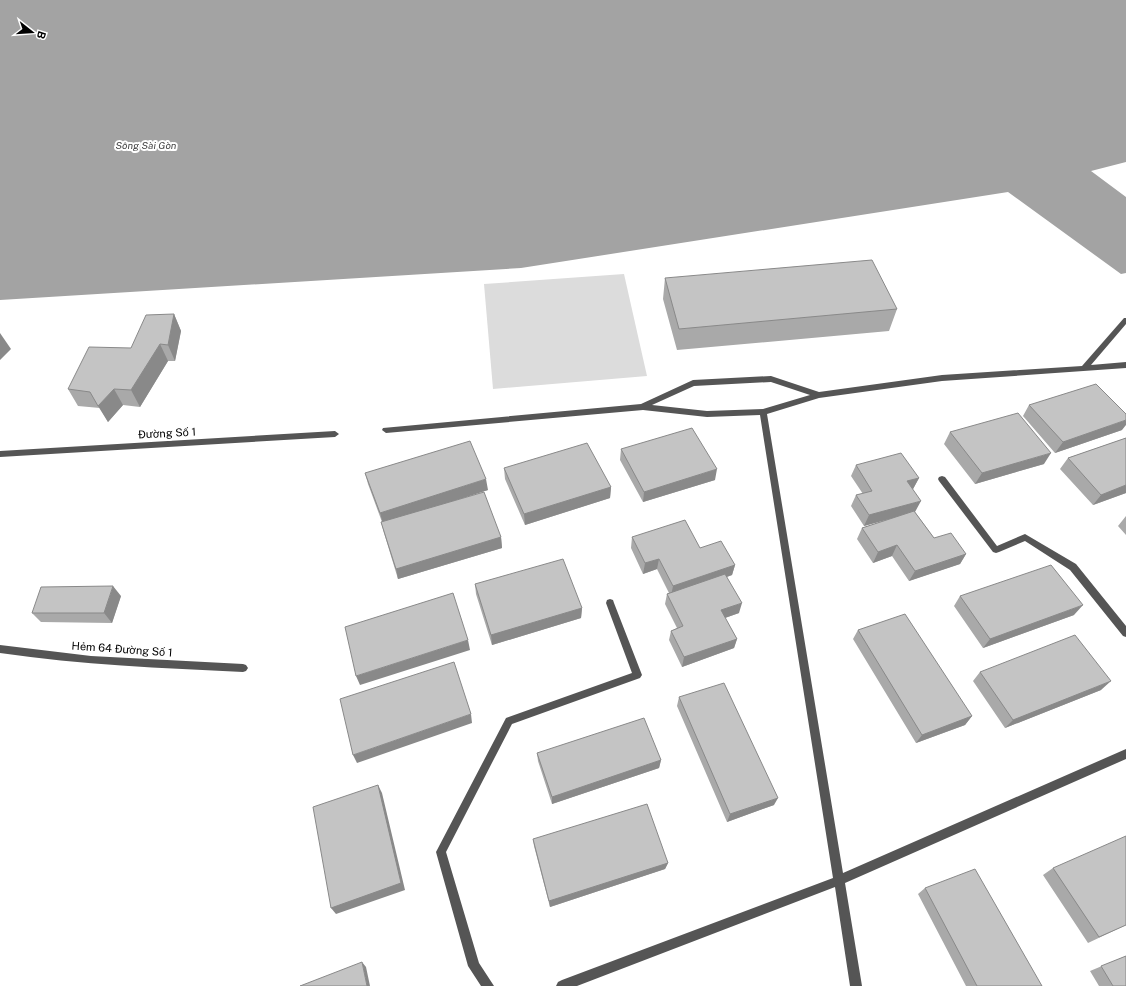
<svg xmlns="http://www.w3.org/2000/svg" width="1126" height="986" viewBox="0 0 1126 986" font-family="'Public Sans',sans-serif">
	<style>
		.green { fill: #dcdcdc }
		.water { fill: #a3a3a3 }
		.lines { fill: none; stroke-linecap: round; stroke-linejoin: round }
		.lane { fill: #555; fill-rule: evenodd }
		.street { fill: #555; fill-rule: evenodd }
		.wall { fill: #a9a9a9 }
		.shaded-wall { fill: #898989 }
		.building { fill: #c4c4c4; stroke: #898989 }
		.labels { text-anchor: middle; dominant-baseline: central; stroke-width: 4; stroke-linejoin: round; paint-order: stroke }
		.far-water-label { font-size: 10px; font-style: italic; fill: #444; stroke: #fff }
		.street-label { font-size: 11px; fill: #000; stroke: #fff }
	</style>
	<rect width="100%" height="100%" fill="#fff"/>
	<path class="green" d="M624,274L647,376L493,389L484,284Z"/>
	<path class="water" d="M0,0H1126V162L1091,171L1126,197V273L1121,274L1008,192L521,268L0,300Z"/>
	<g class="lines">
		<path class="lane" d="M0,645L91,656L243,664L246,665L248,668L246,671L243,672C162,668 81,665 0,653Z"/>
		<path class="street" d="M1124,318H1126V324L1091,365L1126,362V368L942,381L819,398L767,414L843,873L1126,749V759L845,883L862,986H850L835,887L577,986H556L558,982L562,980L833,878L760,415L707,417L643,410L386,433L382,430L383,428L641,404L693,380L771,376L819,392L942,375L1082,366ZM771,382L810,395L763,409L707,411L652,405L694,386Z
			M335,431L339,434L335,437L0,457V451Z
			M942,476L945,477L997,546L1025,534L1076,564L1126,626V637L1123,636L1070,570L1025,541L999,552L996,553L993,552L939,481L938,479L939,477Z
			M610,599L613,600L614,603L642,675L640,678L512,724L446,852L479,963L494,986H481L468,966L436,852L506,718L632,673L606,603L607,600Z"/>
	</g>
	<path class="wall" d="M665,278L897,309L889,331L677,350L663,299Z
		M174,314L181,331L175,361H168L140,407L123,405L108,422L100,408L78,406L68,389L131,348Z
		M1029,405L1122,430L1055,453L1023,416Z
		M950,432L1044,464L975,484L944,444Z
		M1126,438V493L1093,505L1060,469L1068,458Z
		M621,449L715,480L643,502L620,460Z
		M856,465L919,478L913,489L915,512L934,538L966,554L960,564L909,581L892,556L873,563L857,539L862,528L899,516L864,526L851,506L856,495L863,494L851,476Z
		M504,468L611,487L610,498L525,525L505,479Z
		M365,473L488,490L445,503L501,537L502,548L398,579L384,533L381,522H382L368,484Z
		M1126,516V535L1118,526Z
		M632,537L700,548L735,565L732,575L727,577L739,613L725,618L737,639L734,648L682,667L669,640L671,631L677,628L665,604L667,594L669,593L657,569L643,574L631,548Z
		M475,584L582,608L581,618L492,645L476,594Z
		M121,596L112,623L41,622L32,613Z
		M960,596L1074,615L983,648L954,606Z
		M858,630L972,716L965,725L916,743L853,639Z
		M980,672L1101,690L1005,728L973,681Z
		M679,697L774,805L727,822L677,706Z
		M537,753L661,760L659,768L552,804L538,761Z
		M533,839L668,863L665,869L550,907L534,846Z
		M1053,868L1126,925L1088,943L1043,875Z
		M925,888L1042,986H966L918,894Z
		M1126,956V986H1099L1090,971Z"/>
	<path class="shaded-wall" d="M174,314L181,331L175,361L168,345Z
		M0,333L11,349L0,360Z
		M160,344L168,361L140,407L131,390Z
		M114,389L123,405L108,422L98,406Z
		M1126,420V425L1122,430L1055,453L1063,442Z
		M1051,453L1044,464L975,484L982,473Z
		M717,469L715,480L643,502L644,492Z
		M919,478L913,489L902,492L907,481Z
		M486,479L488,490L383,524L380,513Z
		M1126,485V493L1093,505L1101,495Z
		M611,487L610,498L525,525L524,514Z
		M921,501L915,512L864,526L869,515Z
		M501,537L502,548L398,579L396,569Z
		M897,545L892,556L873,563L878,552Z
		M966,554L960,564L909,581L915,571Z
		M659,559L657,569L643,574L645,563Z
		M735,565L732,575L671,596L673,586Z
		M113,586L121,596L112,623L104,613Z
		M742,603L739,613L719,620L721,610Z
		M1083,605L1074,615L983,648L990,639Z
		M582,608L581,618L492,645L491,635Z
		M737,639L734,648L682,667L684,657Z
		M468,640L470,650L360,685L356,676Z
		M1111,681L1101,690L1005,728L1013,720Z
		M471,714L472,723L357,763L353,755Z
		M972,716L965,725L916,743L922,735Z
		M661,760L659,768L552,804V797Z
		M378,785L382,793L405,890L336,914L331,908Z
		M778,798L774,805L727,822L730,814Z
		M668,863L665,869L550,907L549,901Z
		M362,962L366,967L370,986H367Z"/>
	<path class="building" d="M872,260L897,309L679,329L665,278Z
		M174,314L168,345L160,344L131,390L114,389L98,406L90,392L68,389L89,347L131,348L146,315Z
		M1096,384L1126,414V420L1063,442L1029,405Z
		M1018,413L1051,453L982,473L950,432Z
		M692,428L717,469L644,492L621,449Z
		M1126,438V485L1101,495L1068,458Z
		M470,441L486,479L380,513L365,473Z
		M587,443L611,487L524,514L504,468Z
		M901,453L919,478L907,481L921,501L869,515L856,495L872,491L856,465Z
		M484,492L501,537L396,569L381,522Z
		M914,511L934,538L951,533L966,554L915,571L897,545L878,552L862,528Z
		M685,520L700,548L721,541L735,565L673,586L659,559L645,563L632,537Z
		M563,559L582,608L491,635L475,584Z
		M1051,565L1083,605L990,639L960,596Z
		M725,574L742,603L721,610L737,639L684,657L671,631L683,626L667,594Z
		M113,586L104,613H32L41,587Z
		M453,593L468,640L356,676L345,627Z
		M905,614L972,716L922,735L858,630Z
		M1075,635L1111,681L1013,720L980,672Z
		M454,662L471,714L353,755L340,699Z
		M724,683L778,798L730,814L679,697Z
		M644,718L661,760L552,797L537,753Z
		M378,785L401,883L331,908L313,807Z
		M647,804L668,863L549,901L533,839Z
		M1126,836V925L1099,937L1053,868Z
		M975,869L1042,986H977L925,888Z
		M1126,956V986H1113L1101,966Z
		M362,962L367,986H300Z"/>
	<g class="labels">
		<g class="far-water-label">
			<text x="146" y="145">Sông Sài Gòn</text>
		</g>
		<g class="street-label">
			<text transform="translate(167 433) rotate(-3)">Đường Số 1</text>
			<text transform="translate(122 649) rotate(4)">Hẻm 64 Đường Số 1</text>
		</g>
	</g>
	<g transform="translate(32 32) rotate(107)" stroke="#ffffff" stroke-width="3" paint-order="stroke">
	<path d="M0-3L7 15L0 10L-7 15Z" fill="#000000"/>
	<text y="-6" font-size="11" font-weight="bold" text-anchor="middle" fill="#000000">B</text>
	</g>
</svg>
